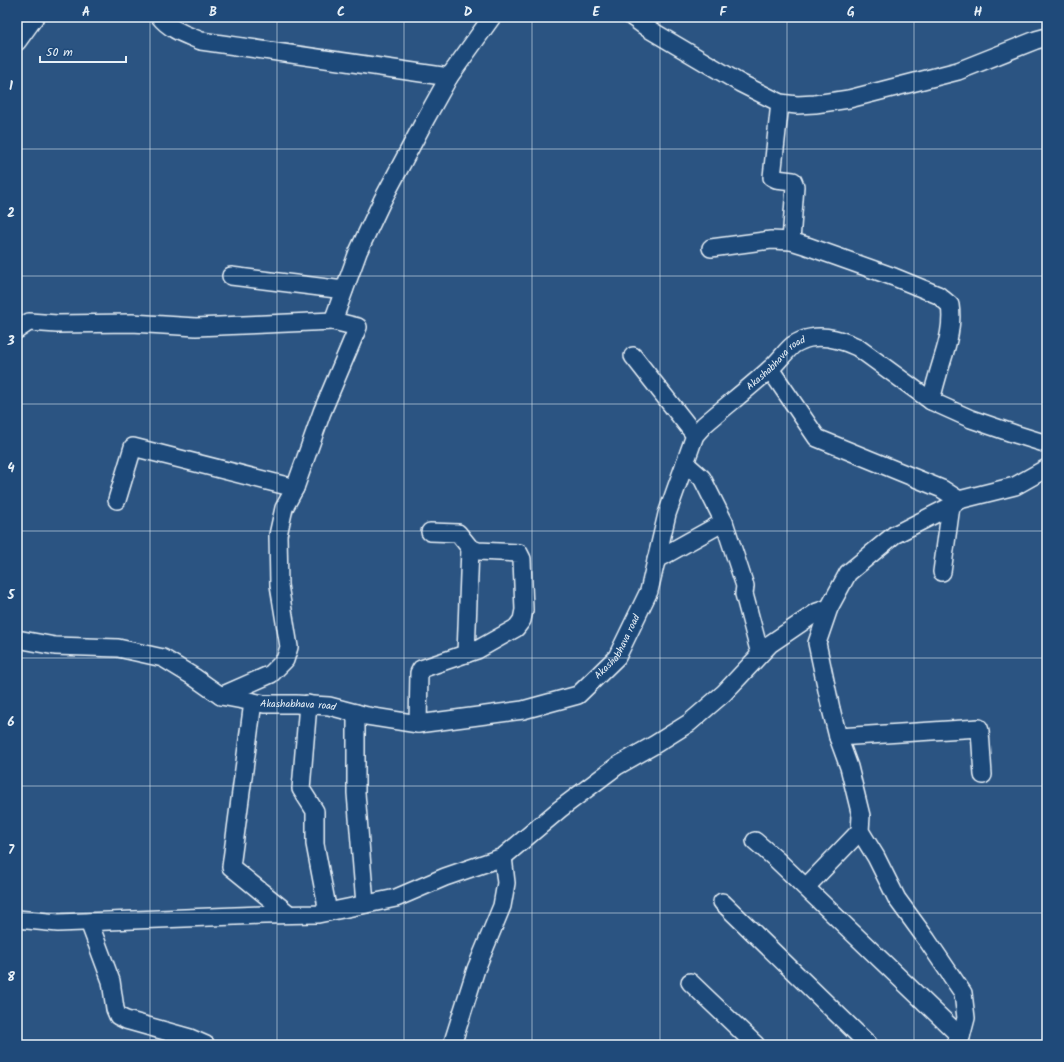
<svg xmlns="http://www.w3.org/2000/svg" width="1064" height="1062" viewBox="0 0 1064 1062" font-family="Kalam,sans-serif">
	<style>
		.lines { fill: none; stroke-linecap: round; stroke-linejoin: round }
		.minor-casing { stroke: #e8f1f8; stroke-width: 20 }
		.minor { stroke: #1f4a7a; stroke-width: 17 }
		.grid { fill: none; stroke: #e8f1f8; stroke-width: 1; stroke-opacity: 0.55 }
		.labels { text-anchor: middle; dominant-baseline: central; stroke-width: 3.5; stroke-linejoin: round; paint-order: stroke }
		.street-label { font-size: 10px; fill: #e8f1f8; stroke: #1f4a7a }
		.neatline { fill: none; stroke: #e8f1f8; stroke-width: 1.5 }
		.grid-label { font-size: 13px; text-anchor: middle; font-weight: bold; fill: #e8f1f8 }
	</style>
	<rect width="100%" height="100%" fill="#2b5482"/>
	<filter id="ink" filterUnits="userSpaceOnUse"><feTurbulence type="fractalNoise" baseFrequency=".025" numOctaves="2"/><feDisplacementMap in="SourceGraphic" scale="8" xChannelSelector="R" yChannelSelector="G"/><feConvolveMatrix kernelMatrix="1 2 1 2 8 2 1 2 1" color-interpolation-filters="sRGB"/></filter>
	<g filter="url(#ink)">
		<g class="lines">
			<g class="minor-casing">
				<g id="minor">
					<path d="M160,17C170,30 187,35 201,41L449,77L492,17"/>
					<path d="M632,17L647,28L740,83L780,103L797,105L815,104L849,99L958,71L1036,40L1047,37"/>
					<path d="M17,42L35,17"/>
					<path d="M780,103L772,177L776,179L793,181L795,186L791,241"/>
					<path d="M711,248L771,240L791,241L807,246L894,277L938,295L950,305C953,324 948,342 942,361C938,374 934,387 931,401"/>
					<path d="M231,276L344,290"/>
					<path d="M17,330L29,322L57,324L132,323L196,327L333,321"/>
					<path d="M633,356L695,435"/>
					<path d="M770,369L817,438L942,489L959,500"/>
					<path d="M685,463L702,478L724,522L745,586L744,594L760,654"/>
					<path d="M117,500L133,447L295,488"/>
					<path d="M656,560L724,522"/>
					<path d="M942,572L951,506"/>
					<path id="s1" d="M17,639L55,646L118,648L163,658L194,677L221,696L264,704H296L329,706L367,716L418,724L523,710L578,695L617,657L649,591L667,514L695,435L704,425C726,406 749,388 770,369C778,362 785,352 793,345C798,342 804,339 810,338C827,335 842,340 857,347L931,401L971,419L1015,434L1047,444"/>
					<path d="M466,654L470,548"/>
					<path d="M221,696L271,674L285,660L289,647L279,585L278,535L284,508L295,488L322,412L358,327L333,321L358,252L382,201L425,120L449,77"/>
					<path d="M253,702L231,867L289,914"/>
					<path d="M308,704L301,789L315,811V844L328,912"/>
					<path d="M356,713V793L365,904"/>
					<path d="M418,724L419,673L421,669L477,650L516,628L522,620L524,610L522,559L519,553L478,551L470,548L458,533L430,532"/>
					<path d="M838,737L979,728L980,731L983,775"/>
					<path d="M755,841L777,860L961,1037"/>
					<path d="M806,887L860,831"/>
					<path d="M722,902L869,1045"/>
					<path d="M17,919L58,923L264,915L318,914L396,898L445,877L503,857L560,809L617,766L654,745L689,723L724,693L770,644L817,612L829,608"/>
					<path d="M89,922L111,981L115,1009L118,1016L126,1020L190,1038L206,1045"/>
					<path d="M690,982L756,1045"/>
					<path d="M452,1045L476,969L502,906L506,883L503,857"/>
					<path d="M954,1045L961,1037L966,1018L963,993L927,940L897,899L876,857L860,831L861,816L849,767L838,737L831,709L817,643L829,608L848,573L894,535L951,506L959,500L1015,486L1047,468"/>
				</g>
			</g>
			<use href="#minor" class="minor"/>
		</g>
	</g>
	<path class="grid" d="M150,17V1045M277,17V1045M404,17V1045M532,17V1045M660,17V1045M787,17V1045M914,17V1045M17,149H1047M17,276H1047M17,404H1047M17,531H1047M17,658H1047M17,786H1047M17,913H1047"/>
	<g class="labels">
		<g class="street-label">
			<text stroke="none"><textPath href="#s1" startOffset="979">Akashabhava road</textPath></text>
			<text stroke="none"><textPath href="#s1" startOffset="643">Akashabhava road</textPath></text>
			<text stroke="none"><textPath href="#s1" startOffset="295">Akashabhava road</textPath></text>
		</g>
	</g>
	<rect width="1064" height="1062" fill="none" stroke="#1f4a7a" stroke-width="44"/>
	<path d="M40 56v6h86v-6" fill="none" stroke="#e8f1f8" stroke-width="2"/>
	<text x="46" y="56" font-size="12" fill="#e8f1f8" stroke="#1f4a7a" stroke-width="3" paint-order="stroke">50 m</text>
	<rect x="22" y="22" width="1020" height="1018" class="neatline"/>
	<g class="grid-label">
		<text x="86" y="16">A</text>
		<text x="213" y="16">B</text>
		<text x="341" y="16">C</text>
		<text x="468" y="16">D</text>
		<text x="596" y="16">E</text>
		<text x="723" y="16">F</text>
		<text x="851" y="16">G</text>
		<text x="978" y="16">H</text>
		<text x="11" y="90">1</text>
		<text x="11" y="217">2</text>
		<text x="11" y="345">3</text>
		<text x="11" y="472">4</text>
		<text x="11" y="599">5</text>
		<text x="11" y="726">6</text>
		<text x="11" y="854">7</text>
		<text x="11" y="981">8</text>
	</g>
</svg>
